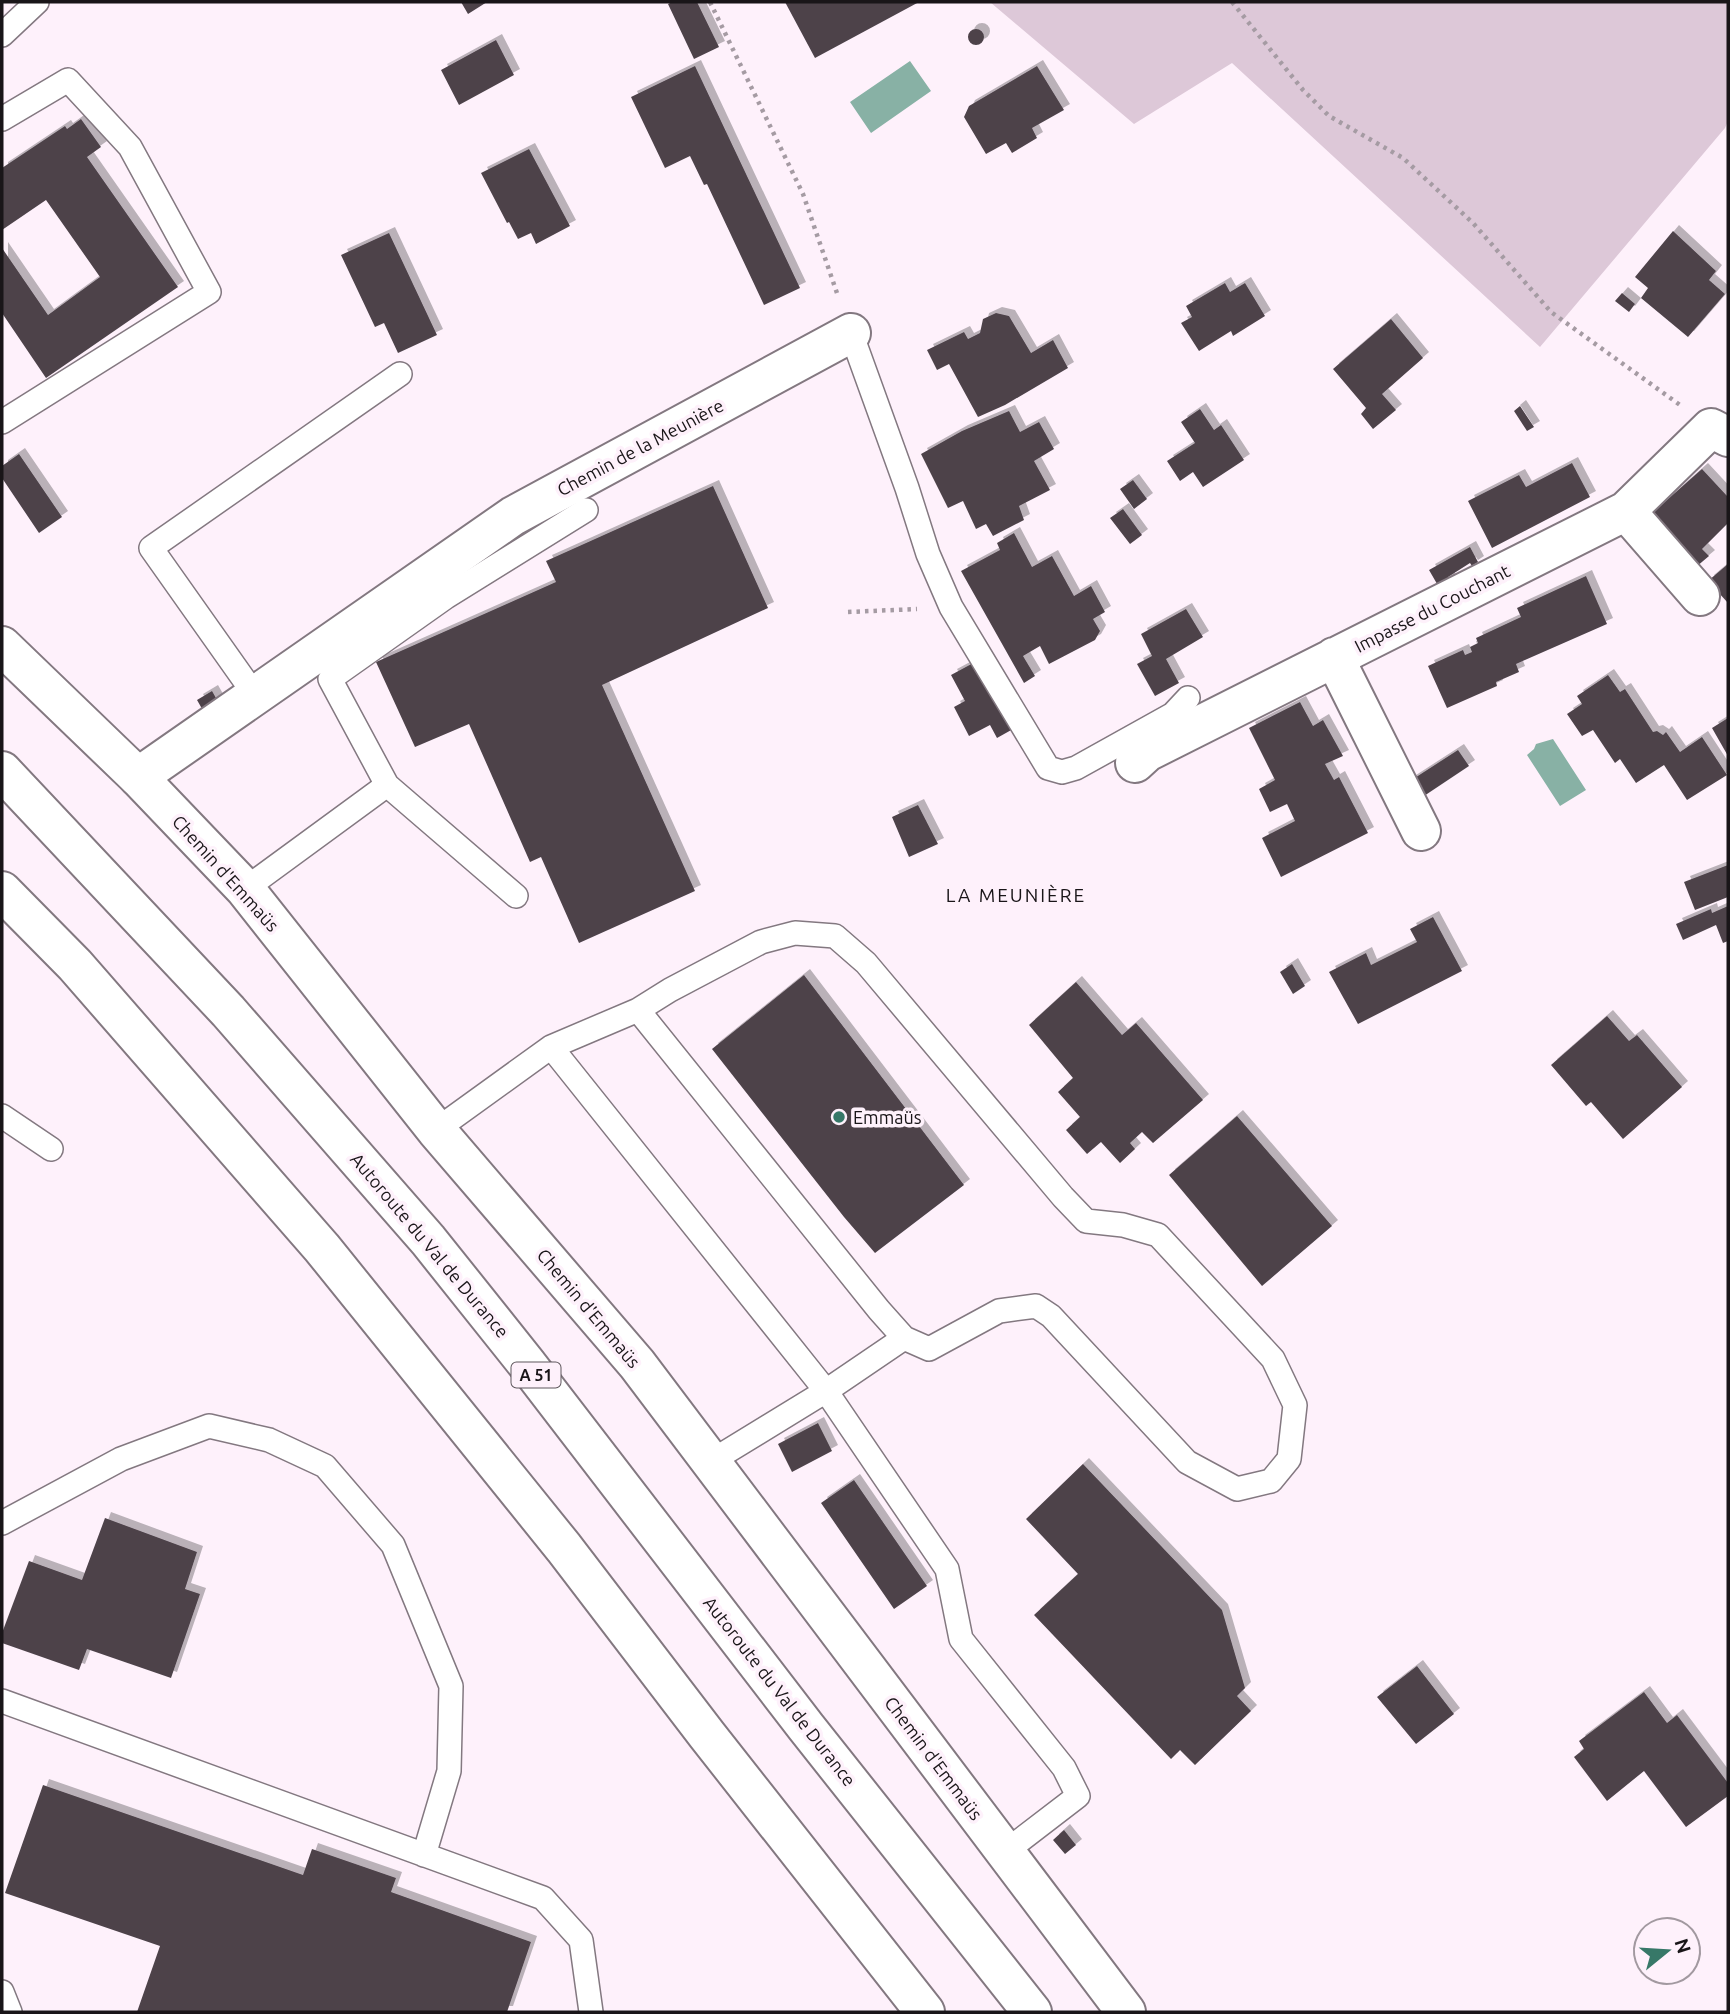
<svg xmlns="http://www.w3.org/2000/svg" width="1730" height="2014" viewBox="0 0 1730 2014" font-family="Ubuntu,sans-serif">
	<style>
		.green { fill: #ddc8d8 }
		.water { fill: #88b1a5 }
		.building { fill: #4d434a; filter: url(#shadow) }
		.lines { fill: none; stroke-linecap: round; stroke-linejoin: round }
		.lane-casing { stroke: #837880; stroke-width: 26 }
		.street-casing { stroke: #837880; stroke-width: 42 }
		.secondary-casing { stroke: #837880; stroke-width: 42 }
		.highway-casing { stroke: #837880; stroke-width: 42 }
		.path { stroke: #a59ba3; stroke-width: 4.5; stroke-dasharray: 3.5 5; stroke-linecap: butt }
		.lane { stroke: #fff; stroke-width: 23 }
		.street { stroke: #fff; stroke-width: 38 }
		.secondary { stroke: #fff; stroke-width: 38 }
		.highway { stroke: #fff; stroke-width: 38 }
		.poi-dot { fill: #377868; stroke: #fef1fb; stroke-width: 2.5 }
		.labels { text-anchor: middle; dominant-baseline: central; stroke-width: 7; stroke-linejoin: round; paint-order: stroke }
		.shield { fill: #fef1fb; stroke: #5e575c; stroke-width: 2 }
		.shield-label { font-size: 16px; font-weight: bold; fill: #191518 }
		.street-label { font-size: 18px; fill: #191518; stroke: #fef1fb }
		.poi-label { font-size: 18px; fill: #191518; stroke: #fef1fb; text-anchor: start }
		.neighbourhood-label { font-size: 19px; letter-spacing: 2px; fill: #191518; stroke: #fef1fb }
	</style>
	<defs>
		<filter id="shadow"><feDropShadow dx="6" dy="-6" stdDeviation="0" flood-color="#0004"/></filter>
	</defs>
	<rect width="100%" height="100%" fill="#fef1fb"/>
	<path class="green" d="M990,2H1728V121L1725,128L1540,347L1232,63L1134,124Z"/>
	<path class="water" d="M910,61L931,91L871,133L850,102Z
		M1553,739L1586,790L1560,806L1527,755L1534,749L1536,744Z"/>
	<path class="building" d="M461,2H487L468,14Z
		M672,2H697L719,47L694,59L668,4Z
		M785,2H919L815,58Z
		M968 37a8 8 0 1 1 16 0a8 8 0 1 1-16 0Z
		M496,40L514,75L459,105L441,70Z
		M695,66L800,288L764,305L707,184L704,185L690,156L665,168L631,97Z
		M1037,66L1064,110L1032,128L1037,138L1012,153L1006,143L986,154L964,117L969,106Z
		M81,119L101,147L87,157L178,287L46,378L2,313V248L48,315L100,277L46,200L2,230V168L65,126L67,129Z
		M529,149L570,226L536,244L531,233L518,239L509,222L507,223L481,173Z
		M1673,231L1716,271L1709,280L1725,294L1688,337L1641,298L1648,288L1635,277Z
		M389,233L437,335L398,353L384,323L375,327L341,255Z
		M1225,283L1230,292L1245,283L1265,316L1233,336L1231,331L1199,351L1181,323L1192,317L1186,306Z
		M1622,293L1635,304L1629,312L1615,301Z
		M996,313L1009,316L1031,353L1053,340L1068,368L1005,405L978,417L949,364L937,370L927,350L964,332L968,339L980,333L983,319Z
		M1391,319L1423,358L1382,394L1396,410L1373,429L1361,414L1366,408L1333,369Z
		M1520,406L1534,427L1527,431L1514,411Z
		M1200,409L1214,430L1221,425L1244,460L1203,487L1193,472L1180,481L1167,461L1195,443L1181,422Z
		M1009,411L1020,432L1039,422L1054,449L1034,461L1050,490L1019,506L1024,520L993,536L986,524L976,529L963,501L948,508L921,454L962,431Z
		M19,454L62,517L39,533L2,478V466Z
		M1572,463L1590,497L1492,548L1468,501L1519,475L1526,487Z
		M1702,469L1728,497V523L1702,549L1709,556L1696,567L1650,515Z
		M1133,480L1147,499L1134,509L1120,489Z
		M713,486L768,608L602,685L695,891L579,943L541,857L530,862L469,724L415,747L376,662L556,582L546,561Z
		M1123,509L1142,535L1130,544L1110,518Z
		M1014,533L1032,567L1052,556L1074,596L1091,586L1105,612L1093,619L1100,631L1095,640L1049,664L1040,646L1023,656L1035,676L1024,683L961,571L1000,550L997,543Z
		M1470,547L1478,562L1472,566L1470,563L1448,577L1451,583L1440,589L1429,570Z
		M1728,564V603L1708,581Z
		M1586,576L1607,624L1516,664L1519,672L1496,682L1497,686L1447,708L1428,666L1463,650L1465,655L1472,652L1470,647L1478,643L1476,638L1521,617L1517,608Z
		M1186,609L1203,637L1166,659L1179,683L1155,696L1137,664L1152,656L1141,634Z
		M977,661L1013,729L997,738L990,725L969,736L954,707L965,701L951,675Z
		M1608,675L1620,692L1625,689L1653,732L1657,731L1663,735L1666,732L1680,752L1702,737L1727,775L1687,800L1664,765L1636,783L1620,759L1615,763L1593,730L1582,736L1567,714L1582,704L1577,696Z
		M212,691L220,705L205,714L197,700Z
		M1300,702L1313,726L1323,720L1343,756L1325,764L1334,780L1339,777L1368,833L1281,877L1262,838L1295,821L1287,804L1270,812L1259,789L1275,780L1249,728Z
		M1728,718V756L1712,728Z
		M1458,750L1469,766L1415,802L1407,783Z
		M918,805L938,844L909,857L892,817Z
		M1728,865V897L1695,910L1684,882Z
		M1728,906V941L1723,943L1716,925L1683,940L1676,924L1711,909L1712,913Z
		M1433,917L1462,971L1358,1024L1329,972L1366,953L1371,965L1417,942L1410,929Z
		M1292,964L1305,986L1293,994L1280,972Z
		M804,975L964,1185L875,1253L844,1217L712,1049Z
		M1076,982L1122,1035L1136,1023L1203,1100L1153,1143L1142,1132L1130,1143L1135,1149L1120,1163L1101,1142L1087,1154L1066,1130L1080,1117L1058,1092L1073,1078L1029,1025Z
		M1607,1016L1629,1041L1637,1035L1682,1087L1623,1139L1591,1102L1586,1106L1551,1065Z
		M1237,1116L1332,1226L1262,1286L1169,1175Z
		M818,1423L832,1451L792,1472L778,1444Z
		M1083,1464L1222,1610L1245,1688L1237,1696L1251,1711L1195,1765L1180,1750L1171,1759L1034,1615L1078,1574L1026,1519Z
		M854,1480L927,1586L894,1609L821,1503Z
		M105,1518L197,1552L185,1589L200,1594L171,1678L87,1649L79,1670L2,1643V1633L29,1561L82,1580Z
		M1417,1666L1454,1714L1416,1744L1377,1697Z
		M1644,1692L1667,1723L1677,1715L1728,1783V1796L1686,1827L1644,1771L1607,1801L1574,1757L1584,1749L1579,1741Z
		M43,1785L303,1875L312,1849L396,1878L391,1892L531,1942L507,2012H137L160,1946L5,1893Z
		M1064,1830L1076,1845L1065,1854L1053,1840Z"/>
	<g class="lines">
		<g class="lane-casing">
			<path id="lane" d="M2,35L37,2
				M2,119L68,80L130,147L209,292L2,422
				M851,333L907,488L928,554L951,607L1048,768L1062,772L1076,768L1173,714L1188,698
				M255,695L151,548L400,374
				M245,889L387,785
				M516,896L387,785L330,679L446,597L586,510
				M551,1047L826,1391L947,1569L961,1639L1064,1768L1078,1796L1005,1852
				M2,1116L51,1149
				M436,1130L551,1047L638,1010L670,990L761,942L795,933L835,936L866,963L1063,1197L1086,1221L1123,1225L1158,1235L1273,1359L1295,1405L1289,1459L1271,1481L1237,1489L1187,1462L1051,1316L1036,1306L999,1311L929,1349L904,1338L879,1310L638,1010
				M710,1462L826,1391L904,1338
				M2,1523L121,1459L209,1426L269,1440L325,1466L393,1545L451,1686L449,1771L424,1855
				M2,1701L543,1898L581,1940L591,2012
				M2,1992L10,2012"/>
		</g>
		<g class="street-casing">
			<path id="street" d="M1626,511L1700,596
				M1334,657L1421,831
				M1135,763L1147,752L1626,511L1711,428L1728,437
				M138,777L513,516L851,333"/>
		</g>
		<g class="secondary-casing">
			<path id="secondary" d="M2,646L138,777L245,889L436,1130L637,1364L1126,2012"/>
		</g>
		<g class="highway-casing">
			<path id="highway" d="M2,771L228,1011L428,1240L527,1364L806,1727L1032,2012
				M2,891L75,965L322,1248L564,1548L707,1735L925,2012"/>
		</g>
		<path class="path" d="M710,2L803,194L838,296
			M1232,2L1303,90L1329,116L1403,158L1473,223L1551,312L1680,405
			M848,612L917,609"/>
		<use href="#lane" class="lane"/>
		<use href="#street" class="street"/>
		<use href="#secondary" class="secondary"/>
		<use href="#highway" class="highway"/>
	</g>
	<circle class="poi-dot" cx="839" cy="1117" r="7"/>
	<g class="labels">
		<rect class="shield" x="511.5" y="1362.5" width="49" height="25" rx="5"/>
		<g class="shield-label">
			<text x="536" y="1375">A 51</text>
		</g>
		<g class="street-label">
			<text transform="translate(640 447) rotate(-28)">Chemin de la Meunière</text>
			<text transform="translate(1432 608) rotate(-27)">Impasse du Couchant</text>
			<text transform="translate(226 873) rotate(48)">Chemin d'Emmaüs</text>
			<text transform="translate(430 1245) rotate(50)">Autoroute du Val de Durance</text>
			<text transform="translate(589 1308) rotate(50)">Chemin d'Emmaüs</text>
			<text transform="translate(780 1691) rotate(52)">Autoroute du Val de Durance</text>
			<text transform="translate(934 1758) rotate(53)">Chemin d'Emmaüs</text>
		</g>
		<g class="poi-label">
			<text x="853" y="1117">Emmaüs</text>
		</g>
		<g class="neighbourhood-label">
			<text x="1016" y="895">LA MEUNIÈRE</text>
		</g>
	</g>
	<rect width="1730" height="2014" fill="none" stroke="#191518" stroke-width="7"/>
	<g transform="translate(1667 1951) rotate(72)"><circle r="33" fill="#fef1fb" stroke="#a299a0" stroke-width="2"/>
	<path d="M0-5L12 26L0 18L-12 26Z" fill="#377868"/>
	<text y="-10" font-size="19" font-weight="bold" text-anchor="middle" fill="#191518">N</text>
	</g>
</svg>
